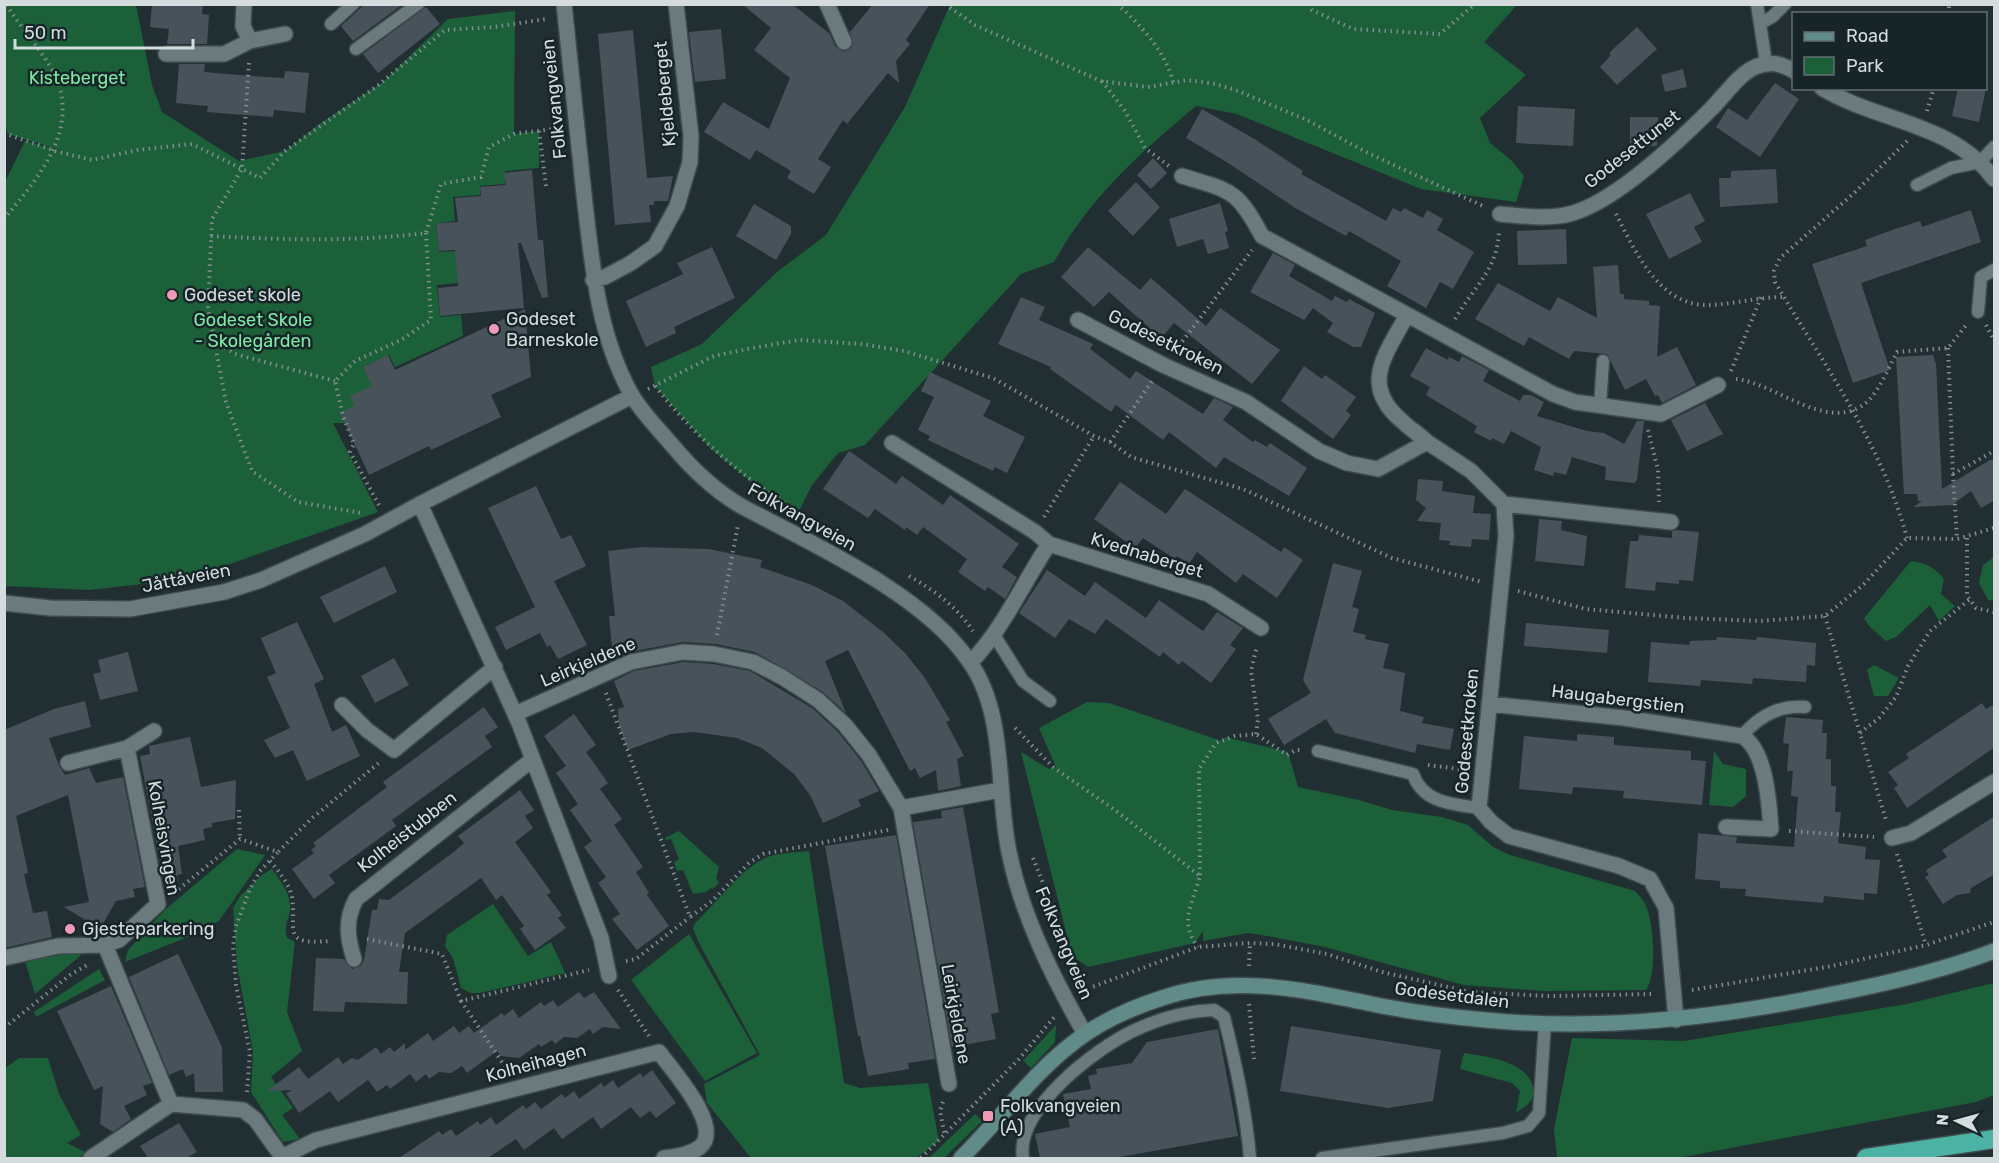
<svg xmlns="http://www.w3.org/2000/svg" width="1999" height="1163" viewBox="0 0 1999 1163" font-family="Rubik,sans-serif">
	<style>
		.green { fill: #1b6038 }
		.building { fill: #48525b }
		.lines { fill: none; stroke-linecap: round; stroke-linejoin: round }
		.service-casing { stroke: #3e4a4c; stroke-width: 15 }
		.minor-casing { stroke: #3e4a4c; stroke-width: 18 }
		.secondary-casing { stroke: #3e4a4c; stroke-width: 18 }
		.motorway-casing { stroke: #3e4a4c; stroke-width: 21 }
		.path { stroke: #828d8f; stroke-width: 4; stroke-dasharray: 1.5 4.5; stroke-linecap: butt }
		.service { stroke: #6a7a7d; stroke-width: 12 }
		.minor { stroke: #6a7a7d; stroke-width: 15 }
		.secondary { stroke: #618b89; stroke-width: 15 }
		.motorway { stroke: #4cb2a4; stroke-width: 18 }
		.poi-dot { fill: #ef9ab7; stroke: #172528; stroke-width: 2 }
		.labels { text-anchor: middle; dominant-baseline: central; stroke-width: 5; stroke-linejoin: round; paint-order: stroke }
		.park-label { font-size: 18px; fill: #7eeba5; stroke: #172528 }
		.street-label { font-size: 18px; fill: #d4dcde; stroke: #172528 }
		.poi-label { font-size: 18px; fill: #d4dcde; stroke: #172528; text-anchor: start }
	</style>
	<rect width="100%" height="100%" fill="#212f32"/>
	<path class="green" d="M5,5H136L152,85L162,112L239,161L285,151L322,122L383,82L448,19L515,11L514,134L539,131V168L505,171V184L480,186V195L453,197L455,221L436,223L439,252L456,251L458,283L437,285L440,317L461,315L463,336L395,367L389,355L367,365L376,386L364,419L356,423H333L378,512L187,579L89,590L5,586L4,184L25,141L70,153L8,134L4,121Z
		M950,5H1517L1484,42L1526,75L1480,118L1490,143L1511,160L1524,176L1516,202L1421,189L1237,114L1196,106C1140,153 1090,197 1054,262L1021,274L865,445L838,453L812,485L799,511L750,481L711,449L655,386L651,367L702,344L777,272L826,235L905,107Z
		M1994,557V601L1988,600L1979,583L1983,565Z
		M1911,561C1925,563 1935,567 1944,579L1941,594L1955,606L1939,621L1930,605L1896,637L1886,641L1869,626L1864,618Z
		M1874,665L1899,678L1888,696H1874L1867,670Z
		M1087,702L1109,703L1222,741L1225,737L1288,752L1298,787L1359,800L1392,810L1442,817L1468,825L1493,847L1510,855L1635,891C1639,895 1644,900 1646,906C1654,924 1657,975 1646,990L1543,991L1464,985L1325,947L1267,936L1248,933L1203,941V931L1195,943L1088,967L1072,956L1021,752L1049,769L1056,767L1039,728Z
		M1714,751L1723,764L1746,769V796L1733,807L1709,805Z
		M679,831L719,867L716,878L719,883L713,889L711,888L706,892L693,894L683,870L677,871L674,862L679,859L671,839L666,840L665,838Z
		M237,849L265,855L219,921L203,931L125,962L128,950L166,909Z
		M809,851L844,1083L860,1088L928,1083L939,1141L916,1158H751L707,1103L704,1084L760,1055L699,943L693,929L695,923C717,903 737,873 763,859C777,852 794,853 809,851Z
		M272,869C281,882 291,893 290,909C289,921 283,925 287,938L295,942L287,1012L302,1051L271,1077L293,1108L282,1115L300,1139L283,1142L251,1092L253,1052L237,965L233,908L240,896L262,875Z
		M493,904L528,956L551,942L565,973L480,993H471L461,988L453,958L445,946L447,935Z
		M689,934L757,1053L705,1081L631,980Z
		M87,950L35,994L25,961Z
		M99,969L105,980L36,1017L34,1012Z
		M1994,983V1095L1976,1102L1678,1158H1557L1554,1129L1572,1038L1684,1041L1907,1004Z
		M1056,1025L1055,1042L1031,1068L1023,1061Z
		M1464,1053C1486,1057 1526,1060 1533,1087C1536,1101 1526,1106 1516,1113L1520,1091L1512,1083L1460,1069Z
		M19,1058H48L59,1094L81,1135L67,1143L87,1153L78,1158H5L4,1069Z
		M975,1114L982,1121L944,1158H929Z"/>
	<path class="building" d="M152,4H203L202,14L209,15L207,44H167L169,29L150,27Z
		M365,4H403L353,41L341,26Z
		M742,4H792L830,34L835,46L844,52L852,47L850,32L873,4H930L906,40L910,44L896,61L899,83L888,73L847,124L843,120L818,159L831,167L814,194L787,178L791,171L756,150L750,160L704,132L723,102L769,129L790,78L754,50L771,28Z
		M426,7L440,24L378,73L363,54Z
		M1637,27L1657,49L1617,85L1600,67L1611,55L1609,53Z
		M721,29L726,79L695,82L689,32Z
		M633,30L647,178L673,176L668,201H654V205H649L651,222L615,225L598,34Z
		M179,64H205L204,72L251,76L284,78L285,71L309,73L305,113L274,110L273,117L232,114L207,112L208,106L176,103Z
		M1683,69L1687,87L1665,92L1661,75Z
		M1775,83L1799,99L1760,157L1716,127L1728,108L1747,120Z
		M1958,88H1986L1979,122L1952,116Z
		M1518,106L1575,109L1573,146L1516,143Z
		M1202,109L1256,140L1303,171L1301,174L1386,221L1393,208L1401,212L1404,208L1423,218L1427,210L1443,219L1437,230L1474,252L1453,289L1440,282L1426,308L1387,286L1401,261L1349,231L1346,236L1297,209L1225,161L1186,138Z
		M1630,117H1658L1657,146L1630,147Z
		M1153,158L1167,173L1151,189L1137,175Z
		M1776,169L1778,203L1720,207L1719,178H1731V171Z
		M532,170L538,240H543L548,297L542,298L521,243H518L524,308L440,316L438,288L458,286L455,250L439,251L436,223L458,222L455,198L481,196L480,187L506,185L504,173Z
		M1136,182L1160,207L1133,236L1108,211Z
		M1690,193L1705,221L1694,227L1702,242L1669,259L1646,214Z
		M1220,203L1228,231L1225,232L1229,248L1208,254L1203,239L1177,247L1169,219Z
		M754,204L791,226V234L776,260L736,236Z
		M1971,210L1981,242L1861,283L1890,370L1853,383L1812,264L1867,246L1865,240L1895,229L1920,221L1922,227Z
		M1566,229L1567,264L1518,265L1517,231Z
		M712,247L735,298L674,327L676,333L646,347L626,301L683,274L677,263Z
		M1088,247L1140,290L1151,278L1206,326L1220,308L1280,350L1252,384L1174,323L1161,338L1109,292L1094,307L1061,277Z
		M1273,253L1295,265L1289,276L1332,301L1335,296L1347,302L1349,299L1375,313L1361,347H1353L1327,332L1333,323L1313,308L1304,320L1250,292Z
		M1618,265L1620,294H1624V299L1649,301V305L1660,306L1657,357L1677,347L1696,385L1662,403L1658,395L1655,396L1646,379L1625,390L1607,354L1574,351L1569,359L1529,337L1524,346L1475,319L1498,283L1550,311L1558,297L1597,318L1593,267Z
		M1021,297L1045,307L1039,320L1093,344L1090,349L1130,379L1136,371L1203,414L1214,398L1233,407L1223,420L1253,442L1255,440L1267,447L1270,443L1307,468L1289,496L1224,457L1216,468L1169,432L1163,440L1116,405L1111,412L1050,369L1051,367L998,344Z
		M525,309L531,377L491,395L501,417L431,450L429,446L369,475L340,413L355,406L350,396L372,386L363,367L388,355L395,370Z
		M1426,348L1448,360L1449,357L1459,362L1462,356L1489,370L1483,381L1520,401L1523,395H1531L1544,402L1537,416L1587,431L1604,433L1624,444L1637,421H1644L1637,480L1634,483L1605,480L1606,467L1572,457L1566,475L1554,472L1553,476L1534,470L1541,447L1511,431L1504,444L1492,438L1491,441L1474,432L1477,426L1426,395L1430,387L1410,376Z
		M1933,355L1936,364L1942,489L1990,460H1995V500L1981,508L1971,491L1952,505L1913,507L1922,501H1918L1917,494H1904L1896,357Z
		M1304,366L1322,379L1325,375L1356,397L1346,411L1351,415L1333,439L1281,401Z
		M930,372L991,401L983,416L1025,437L1007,473L995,467L993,471L928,440L930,436L918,430L934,397L921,391Z
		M1705,403L1723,434L1687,451L1671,420Z
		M849,451L896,484L902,476L943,505L950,495L1019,544L1002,567L1017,577L1005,599L988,587L985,591L958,572L967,559L923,527L917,535L906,527L905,530L875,509L868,518L823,489Z
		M1418,479L1443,481L1442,491L1475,496L1473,513L1491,514L1489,540L1472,539L1471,547L1449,545L1450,541L1439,540L1441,523L1417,521L1426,508L1416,500Z
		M1120,482L1166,514L1185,489L1281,552L1284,547L1303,560L1277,598L1243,574L1236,583L1197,552L1189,564L1177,556L1175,559L1143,538L1135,548L1094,519Z
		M536,486L561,539L571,535L586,566L554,581L587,645L558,659L550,645L547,647L540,633L506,650L495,627L535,607L488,508Z
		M1539,519L1562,521L1561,530L1587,536L1584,566L1535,561Z
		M1676,530L1699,532L1693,581L1679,580V584L1656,582L1655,591L1625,588L1630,541H1638L1639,535L1672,538V531Z
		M641,547L709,549L762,560L760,567L812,585L843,601L883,632L905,653L925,678L950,720L946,722L964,756L957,759L961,786L938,791L936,770L920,778L915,768L910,771L848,650L825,661L846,713L823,692L755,652L716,644L683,642L629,652L613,659L609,616H615L608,551Z
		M1333,563L1362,571L1352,607L1359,609L1353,632L1366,635L1365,639L1389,644L1383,668L1405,673L1400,711L1424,717L1422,723L1454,729L1450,750L1417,744L1415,753L1335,733L1326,719L1284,745L1268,719L1311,693L1303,680Z
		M385,566L397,592L334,623L320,597Z
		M1047,570L1085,596L1095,582L1146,618L1159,600L1203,631L1217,612L1243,628L1230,645L1236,649L1211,683L1182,661L1179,665L1163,652L1160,657L1106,619L1095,634L1069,619L1055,638L1019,613Z
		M297,622L324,679L314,684L332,732L346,725L360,756L307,781L293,750L275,758L264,740L290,728L267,677L276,673L261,638Z
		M1526,623L1609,630L1607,653L1524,646Z
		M1717,637L1756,640L1757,637L1816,643L1815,666L1807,665L1806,682L1753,678L1752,684L1701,680L1700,686L1648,682L1651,642L1689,645L1690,641L1716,640Z
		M128,652L138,691L100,700L93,674L101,672L98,660Z
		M394,658L409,685L375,703L361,676Z
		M684,662L713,664L750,671L812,708L838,732L861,761L879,791L858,800L861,806L823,823L810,795L794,774L762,748L737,738L694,732L671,734L628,750L619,726L618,709L624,707L614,681L634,671Z
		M85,701L91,727L49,738L59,766L65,775L89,768L96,783L123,777L145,887L133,889L135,897L116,901L100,929L64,907L89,902L68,795L16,816L28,873L24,874L33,913L47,911L52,937L4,948V730L54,709Z
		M1982,703L1986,709L1995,704V747L1907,808L1894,788L1898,785L1888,772L1909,758L1906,754Z
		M484,707L498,727L485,736L492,747L392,820L396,826L329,875L335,883L314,899L292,869L314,853L311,850L316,846L313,843L387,787L383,782Z
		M574,714L596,745L586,752L608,783L600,789L622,819L614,825L643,867L636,872L649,893L647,895L669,926L637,950L612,919L620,914L598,883L606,877L584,847L592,841L570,810L578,804L556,773L566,766L544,736Z
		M1786,717L1823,720L1822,733H1827L1826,759H1831V786H1836L1835,812H1841L1838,843L1866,847L1865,859L1880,860L1877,894L1864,893V900L1824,896L1823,903L1745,896L1746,889L1720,888V881L1695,879L1698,833L1737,837L1736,843L1794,847L1798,797L1791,796L1793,771H1787L1789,744L1783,743Z
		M1577,734L1614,737V745L1691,751V760L1706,761L1702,805L1623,798L1624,791L1573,787L1572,794L1519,789L1524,736L1577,741Z
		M190,737L201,787L236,780L235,819L212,823V827L203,829L205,840L178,846L182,874L177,875L178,881L164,883L140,756L150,754L149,746Z
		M520,790L534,810L525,816L533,828L515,842L551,892L547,895L562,915L558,918L566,928L535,950L520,929L524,926L502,895L496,900L481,878L405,933L399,972H408L407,1004L345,1002L344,1012L313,1011L316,958L344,959L352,969L361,966L364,960L372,910H377L379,899L389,900L455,851L464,843L458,836Z
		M963,807L999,1012L991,1014L996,1039L952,1047L913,822L942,818L941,811Z
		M1995,816V874L1971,888L1970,893L1957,895L1943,904L1925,877L1929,875L1926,870L1947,857L1942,850Z
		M896,835L935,1059L908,1063L909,1069L868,1076L860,1036H858L825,846Z
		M178,954L222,1047L223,1092H195L194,1073L186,1077L183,1069L169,1075L129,977Z
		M111,986L152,1083L143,1086L147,1095L124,1106L131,1119L113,1132L100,1124L103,1086L94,1090L57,1011Z
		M579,992L584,998L594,992L621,1029L603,1027L593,1034L590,1029L577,1038L564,1037L555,1044L552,1040L541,1047L539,1044L519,1058L501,1056L497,1051L467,1073L462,1066L451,1073L439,1072L429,1079L426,1074L416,1082L410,1074L390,1089L387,1085L377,1092L368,1080L338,1102L330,1091L299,1113L286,1093L293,1090L267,1091L299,1067L308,1079L338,1057L343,1064L352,1058L358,1060L376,1047L381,1054L390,1047L394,1052L405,1043V1050L428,1033L433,1041L454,1026L459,1033L469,1026L474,1033L502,1013L504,1016L513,1009L519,1018L541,1002L544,1006L553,1000L558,1007Z
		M1291,1026L1441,1050L1433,1101L1388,1108L1280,1091Z
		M1218,1029L1238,1136L1114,1158H1040L1035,1134L1070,1127L1063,1094L1091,1089L1088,1076L1097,1074L1096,1069L1132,1063L1147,1042Z
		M652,1070L676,1103L656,1118L650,1111L640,1118L631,1107L601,1129L593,1117L562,1139L554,1128L524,1150L516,1139L488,1158H399L439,1131L442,1135L451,1129L456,1136L478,1121L480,1125L491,1117L496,1125L523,1105L526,1109L535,1102L541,1109L562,1094L565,1098L574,1091L579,1099L601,1083L604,1087L613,1080L618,1088L640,1073L643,1077Z
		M179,1123L197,1152L186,1158H148L140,1146Z"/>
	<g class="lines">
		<g class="service-casing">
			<path id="service" d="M1757,4L1766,63
				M1761,23L1772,17L1785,4
				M331,24L353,4
				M356,49L418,4
				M1917,185L1951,168L1980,162L1994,147
				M1978,312L1981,277L1994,270
				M1600,407L1603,361
				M994,635L1023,681L1050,701
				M1742,736C1758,717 1779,705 1805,707
				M1318,751L1413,774C1423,803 1452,804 1479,808
				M1023,1158C1015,1110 1095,1049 1133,1031C1158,1019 1186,1011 1214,1010L1224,1017C1236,1064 1246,1110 1250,1158
				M1322,1158L1503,1133L1528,1126L1539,1113L1545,1023"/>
		</g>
		<g class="minor-casing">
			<path id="minor" d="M244,4L243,26L250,41
				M564,4C571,68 577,131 584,195C592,262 597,331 630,392C640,411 658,428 672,445C692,469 714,490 741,506C812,544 924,594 969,661C1007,714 996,791 1009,852C1022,916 1053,978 1085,1034
				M827,4L844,42
				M166,54H224L250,41L285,34
				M1822,88C1880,123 1952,122 1994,179
				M1182,176C1231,191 1237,189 1262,236L1553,394L1575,402L1661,414L1718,385
				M1500,214C1524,216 1550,220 1573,213C1617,200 1679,141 1712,108C1724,96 1739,74 1755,67C1770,61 1780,63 1794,71
				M593,280L605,277L631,263L655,246L677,206L690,162L691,136L676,4
				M1407,315C1386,354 1359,385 1402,421C1410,429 1419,434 1427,442
				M1078,320L1163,365L1246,402L1319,451L1347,463L1378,469L1427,442L1471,471L1504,504L1671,522
				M892,443L1035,532L1049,544L1208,594L1261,628
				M420,504L519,723L601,938L609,976
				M1504,504L1506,536L1479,808L1491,822L1509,836L1619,866L1650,879L1666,908L1676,1020
				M4,603L50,608L130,609L224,592L261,580L365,534L420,504L632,396
				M971,662C1003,629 1023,583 1049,544
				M1489,704L1624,718L1742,736C1766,750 1769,802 1771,829L1726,827
				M342,705L367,730L394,750L495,667
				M515,714L631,662L683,652L714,654L753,662L782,677L818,700L845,725L869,755L901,808L949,1084
				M127,748L158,904L119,940L105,945L171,1104
				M68,763L127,748L154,731
				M901,808L1000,790
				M1892,838L1911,833L1994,782
				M4,958L58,946L105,945
				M354,959C347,937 345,920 356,899L533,759
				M282,1157L316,1140L659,1052C672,1070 724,1127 700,1147C690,1155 676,1156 664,1158
				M91,1158L171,1104L243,1110L255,1119L283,1158"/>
		</g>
		<g class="secondary-casing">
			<path id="secondary" d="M961,1158C999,1121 1031,1075 1073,1043C1099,1022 1131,1008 1162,998C1237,972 1312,992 1387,1007C1419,1013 1452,1017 1486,1020C1599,1031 1711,1019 1823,996C1881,985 1939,972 1994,951"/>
		</g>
		<g class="motorway-casing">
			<path id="motorway" d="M1866,1158L1994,1139"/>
		</g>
		<path class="path" d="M945,4L975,25L1101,81L1148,87L1188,80L1216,84L1238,91L1307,120L1368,153L1485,207
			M1117,4C1140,24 1166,52 1173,82
			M1308,4L1312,10L1353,29L1440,34L1475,4
			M1949,14V4
			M249,63L242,169L212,219L208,308L226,402L252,471L298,502L362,513
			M1102,81L1125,111L1145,148L1169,166
			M1927,111L1934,88
			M539,131L546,186
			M4,133L55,151L92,160L138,150L192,144L260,178L285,151L376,87L445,30L494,27L546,19
			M1907,141L1853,194L1780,258L1774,271L1775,282C1824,365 1882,444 1907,538
			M1616,214C1634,249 1658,304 1705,305C1731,305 1757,297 1784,297
			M4,219C35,181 75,138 59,85C53,63 19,26 6,4
			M211,236C283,240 354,242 426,233L441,184L481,177L489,147L514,134L560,128
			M1455,319C1473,288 1498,269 1499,231
			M1986,325L1994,340
			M215,341L235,354L335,381
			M1948,348L1953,474L1994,451
			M1175,351L1252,250
			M1731,371L1761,297
			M1736,379C1777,383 1831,437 1869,400C1881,387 1889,367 1897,352L1948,348L1967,324
			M655,386C699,441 744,479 804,515
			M648,389L714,356L747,349L799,340L862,344L904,351L993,378L1094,436L1110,442L1131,457L1243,489L1392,558L1482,582
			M1648,430L1658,470L1659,502
			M1110,442L1152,381
			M1953,474L1957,539
			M379,505L350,452L354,444L343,416L335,381L355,361L401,340L431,320L426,233
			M1044,517L1094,436
			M1967,538V596L1976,608L1994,612
			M909,576C935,591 956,606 973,631
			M1518,591L1586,609L1686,618L1760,621L1825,616L1863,585L1907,538L1957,539L1994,528
			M1825,616L1886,820
			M717,635L738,525
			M606,693L690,917L712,901L750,862L763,854L888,830
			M1015,728L1054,768L1115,810L1200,876C1192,905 1179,922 1198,947
			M1860,733L1879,718L1896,697L1908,666L1930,631L1969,600
			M1256,734L1258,720L1251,671L1257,646
			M1428,765L1466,770
			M239,810L240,839
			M1789,831L1874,837
			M1897,854L1926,945
			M1033,858L1085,988
			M270,861C279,872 289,883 292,897C297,931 280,945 330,941
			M1200,875L1199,769L1216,743L1235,736L1256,734L1287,755L1296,750H1302
			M174,893L240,839L278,852L311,819L380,762
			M367,939L442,954L461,1001L589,970
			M626,961L636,959L690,917
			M1249,966L1250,943
			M618,990L649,1036
			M1692,990L1832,966L1926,945L1994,922
			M1082,991L1198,947L1250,943L1274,944L1327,954L1382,972L1470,992L1549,996L1654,994
			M461,1001L508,1071
			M1249,1004L1254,1059
			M4,1028L70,975L87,965
			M247,1092L250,1052L236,985L233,946L236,926L250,889L260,871L278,852
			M943,1102L940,1111L945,1137
			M921,1158L1019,1059L1055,1016"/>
		<use href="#service" class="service"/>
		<use href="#minor" class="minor"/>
		<use href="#secondary" class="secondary"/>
		<use href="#motorway" class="motorway"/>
	</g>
	<g class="poi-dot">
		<circle cx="172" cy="295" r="6"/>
		<circle cx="494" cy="329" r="6"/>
		<circle cx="70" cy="929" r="6"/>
		<rect x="982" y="1110" width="12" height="12" rx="3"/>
	</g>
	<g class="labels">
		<g class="park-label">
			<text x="77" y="78">Kisteberget</text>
			<text x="253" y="320">Godeset Skole<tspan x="253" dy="21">- Skolegården</tspan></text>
		</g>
		<g class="street-label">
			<text transform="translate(665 94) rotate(-95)">Kjeldeberget</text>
			<text transform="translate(554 99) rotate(-96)">Folkvangveien</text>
			<text transform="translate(1632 149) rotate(-38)">Godesettunet</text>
			<text transform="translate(1166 342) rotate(26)">Godesetkroken</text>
			<text transform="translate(802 517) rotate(29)">Folkvangveien</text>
			<text transform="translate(1147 555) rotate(17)">Kvednaberget</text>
			<text transform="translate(186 578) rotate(-11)">Jåttåveien</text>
			<text transform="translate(588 662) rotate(-23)">Leirkjeldene</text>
			<text transform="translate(1618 699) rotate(7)">Haugabergstien</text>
			<text transform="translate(1467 731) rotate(-85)">Godesetkroken</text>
			<text transform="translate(407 832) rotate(-38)">Kolheistubben</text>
			<text transform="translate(164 838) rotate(80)">Kolheisvingen</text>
			<text transform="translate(1064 943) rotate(67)">Folkvangveien</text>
			<text transform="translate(1452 995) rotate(7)">Godesetdalen</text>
			<text transform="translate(956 1014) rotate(80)">Leirkjeldene</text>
			<text transform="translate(536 1063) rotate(-15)">Kolheihagen</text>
		</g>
		<g class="poi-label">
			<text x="184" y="295">Godeset skole</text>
			<text x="506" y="319">Godeset<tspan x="506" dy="21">Barneskole</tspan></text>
			<text x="82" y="929">Gjesteparkering</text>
			<text x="1000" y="1106">Folkvangveien<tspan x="1000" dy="21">(A)</tspan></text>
		</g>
	</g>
	<rect width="1999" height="1163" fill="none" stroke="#d4dcde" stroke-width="12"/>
	<rect x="1792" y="12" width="195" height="78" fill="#172528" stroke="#636e71" stroke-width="1.5"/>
	<rect x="1804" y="32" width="30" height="9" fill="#618b89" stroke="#636e71" stroke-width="1.5"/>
	<text x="1846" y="42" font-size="18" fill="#d4dcde">Road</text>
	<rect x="1804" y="57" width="30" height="18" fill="#1b6038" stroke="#636e71" stroke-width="1.5"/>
	<text x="1846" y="72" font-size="18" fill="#d4dcde">Park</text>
	<g transform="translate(1957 1121) rotate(275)" stroke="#172528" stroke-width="4.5" paint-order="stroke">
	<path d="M0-4.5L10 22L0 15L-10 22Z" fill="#d4dcde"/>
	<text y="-9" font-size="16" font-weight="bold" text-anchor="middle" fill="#d4dcde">N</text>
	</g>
	<path d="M15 39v9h178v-9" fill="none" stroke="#d4dcde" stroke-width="3"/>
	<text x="24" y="39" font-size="18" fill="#d4dcde" stroke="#172528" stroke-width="4.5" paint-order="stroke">50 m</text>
</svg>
